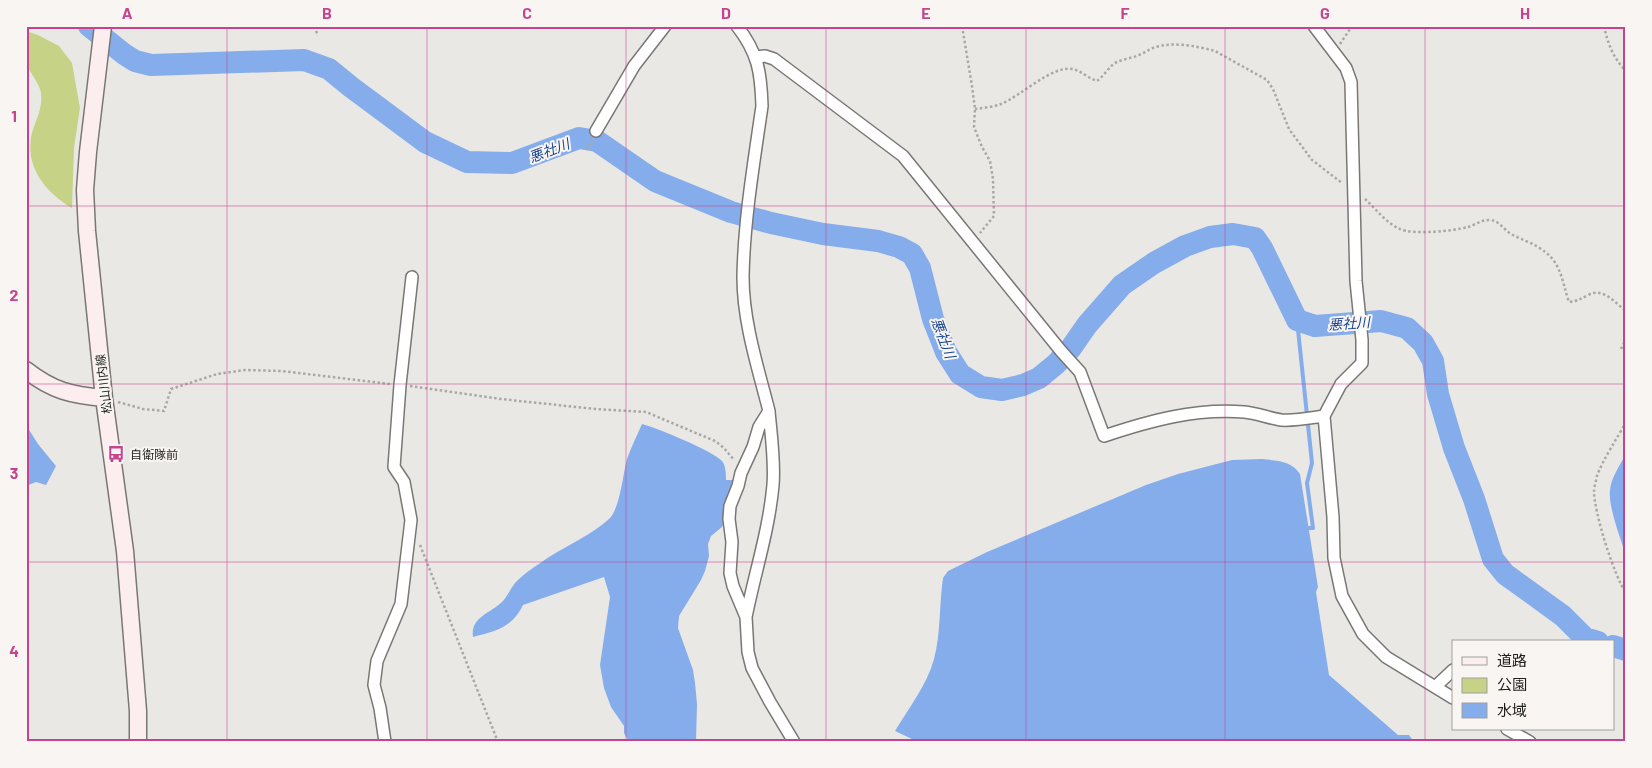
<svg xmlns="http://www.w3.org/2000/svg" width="1652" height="768" viewBox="0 0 1652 768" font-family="Barlow,'Noto Sans JP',sans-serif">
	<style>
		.green { fill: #c6d286 }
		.water { fill: #85adec }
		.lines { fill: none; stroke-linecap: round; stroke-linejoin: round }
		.stream { stroke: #85adec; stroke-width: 4 }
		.river { stroke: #85adec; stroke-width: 22 }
		.street-casing { stroke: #797775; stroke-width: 14 }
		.secondary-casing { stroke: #797775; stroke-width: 19 }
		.path { stroke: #a9a8a5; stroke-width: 2.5; stroke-dasharray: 2.5 2.5; stroke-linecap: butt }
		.street { stroke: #fff; stroke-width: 11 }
		.secondary { stroke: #fceeee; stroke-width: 16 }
		.grid { fill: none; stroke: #c5448d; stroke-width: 1; stroke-opacity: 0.55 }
		.labels { text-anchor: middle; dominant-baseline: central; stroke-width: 4; stroke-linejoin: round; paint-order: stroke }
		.street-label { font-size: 12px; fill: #201f1e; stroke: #f8f5f3 }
		.poi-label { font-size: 12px; fill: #201f1e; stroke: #f8f5f3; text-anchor: start }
		.water-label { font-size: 14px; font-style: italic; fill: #16458f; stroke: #f8f5f3 }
		.neatline { fill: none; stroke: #c5448d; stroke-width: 2 }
		.grid-label { font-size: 16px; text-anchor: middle; font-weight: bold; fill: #c5448d }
	</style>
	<rect width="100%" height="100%" fill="#eae8e5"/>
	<path class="green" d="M26,31L38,35L59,46L72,63L80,108L74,148L72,208C45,192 24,166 32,133C36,119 43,108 41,93C39,82 31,75 27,65C24,59 26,40 26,31Z"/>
	<path class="water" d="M642,424C657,428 713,451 722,461C726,466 726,474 726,480H734L725,520L722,527L711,536L708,544L709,556L705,571L701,580L679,616L678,628L693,670L695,683L697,704L696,742H629L624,733V726L611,707L604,688L600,665L610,597L604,577L523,605C512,628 495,631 473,637C470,617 491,613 502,602C508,596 510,589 515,583C523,574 536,566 546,559C564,547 595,533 610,518C620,507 623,474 627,459C631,447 637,436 642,424Z
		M26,425L38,444L56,466L46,485L36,482L26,486Z
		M1626,454V556C1621,539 1608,507 1610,490C1611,478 1620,465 1626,454Z
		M1262,459C1277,461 1291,460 1300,474L1318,587L1316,592L1329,675L1398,735H1409L1414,742H915L914,740L895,731C908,709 927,685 934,659C941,633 939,605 943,578L948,571L987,552L1146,485L1178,474L1232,460Z"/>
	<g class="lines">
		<path class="stream" d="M1297,320L1312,463L1307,483L1313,528H1309"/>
		<path class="river" d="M89,26L124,54L135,61L151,65L304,60L329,69L351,87L425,142L467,162L512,163L579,138L597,141L655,181L731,212L771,223L823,234L878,241L899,247L912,254L920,268L933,319L946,352L960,374L981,387L1002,390L1023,385L1039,378L1056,364L1071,348L1087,325L1122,285L1154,263L1185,246L1210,237L1233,234L1255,238L1262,248L1297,320L1315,326L1381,321L1407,328L1423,343L1433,361L1438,394L1454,448L1474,499L1493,559L1505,574L1563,616L1585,638L1598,642
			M1613,646L1626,650"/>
		<g class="street-casing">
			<path id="street" d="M737,26C758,53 761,72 762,106C754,162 744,220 743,277C743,322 758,368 769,411L759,427L753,447L741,473L738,486L730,506L729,519L732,542L730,573L733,586L746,617L748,652L752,668L770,702L794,742
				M1314,26L1346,68L1351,82L1356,281L1362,340V363L1341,384L1324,416L1333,517L1334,558L1342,596L1363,634L1386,657L1453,698
				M756,57L765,56L774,59L903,156L1061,351L1080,372L1104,436C1149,421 1195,408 1244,412C1256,413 1269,418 1281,420C1295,421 1310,418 1324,416
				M596,131L634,66L665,26
				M746,617C755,572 769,530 773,485C775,461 771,435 769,411
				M1435,687L1453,670
				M1507,729L1530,742
				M385,742L380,708L374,685L377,661L401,604L411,520L404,482L394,467L400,385L412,277"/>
		</g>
		<g class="secondary-casing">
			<path id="secondary" d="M103,26L88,152L85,190L87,231L104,398L125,551L138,711V742
				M26,370C53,391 71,395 104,398"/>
		</g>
		<path class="path" d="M316,26L317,36
			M962,26L972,86L975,109L974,127L982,147L990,161L993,179L994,216L980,233
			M1604,26C1608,44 1613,58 1626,71
			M1340,44L1352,26
			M975,109C983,108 993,107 1001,104C1021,96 1052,65 1073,69C1081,71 1088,78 1097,81C1104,76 1110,65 1117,62C1124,59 1132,58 1139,55C1144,53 1148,50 1153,48C1171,41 1197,46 1215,51L1267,80L1273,89L1289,129L1312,160L1342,183
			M587,150L592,140
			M1365,199C1376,209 1386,223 1400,229C1412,235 1454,231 1468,227C1475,225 1481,220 1489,220C1499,220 1503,229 1511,234C1520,239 1530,242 1538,247C1562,261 1561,279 1569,302C1577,301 1581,299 1588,295C1603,287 1614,302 1626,311
			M1621,349L1626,339
			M410,386L501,399L595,409L646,412L715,441L724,448L734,460
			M118,402L143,409L164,411L171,389L217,374L245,370L282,371L390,384
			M1626,422C1618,437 1602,461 1597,476C1596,481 1594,487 1594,491C1594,512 1614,576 1626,593
			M420,545L498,742"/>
		<use href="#street" class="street"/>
		<use href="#secondary" class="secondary"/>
	</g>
	<path class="grid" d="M227,26V742M427,26V742M626,26V742M826,26V742M1026,26V742M1225,26V742M1425,26V742M26,206H1626M26,384H1626M26,562H1626"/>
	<defs>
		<g id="bus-bare" transform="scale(1.35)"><path d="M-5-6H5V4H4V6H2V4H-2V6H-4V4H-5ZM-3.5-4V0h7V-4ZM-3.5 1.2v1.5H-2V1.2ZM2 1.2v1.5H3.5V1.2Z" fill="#c5448d" stroke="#f8f5f3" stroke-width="2.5" paint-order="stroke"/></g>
	</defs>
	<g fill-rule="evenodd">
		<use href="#bus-bare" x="116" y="454"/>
	</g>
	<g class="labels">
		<g class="street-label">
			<text transform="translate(103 384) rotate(-97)">松山川内線</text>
		</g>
		<g class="poi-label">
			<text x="130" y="454">自衛隊前</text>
		</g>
		<g class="water-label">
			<text transform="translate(549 150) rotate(-21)">悪社川</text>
			<text transform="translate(1349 323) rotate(-4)">悪社川</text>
			<text transform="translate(944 338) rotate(69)">悪社川</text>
		</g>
	</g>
	<rect width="1652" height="768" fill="none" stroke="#f8f5f3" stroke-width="55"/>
	<rect x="1452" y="640" width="162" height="90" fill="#f8f5f3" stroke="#a29f9e"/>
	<rect x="1462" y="657" width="25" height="8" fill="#fceeee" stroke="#a29f9e"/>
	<text x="1497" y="666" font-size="15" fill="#201f1e">道路</text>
	<rect x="1462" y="678" width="25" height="15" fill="#c6d286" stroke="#a29f9e"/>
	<text x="1497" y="690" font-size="15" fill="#201f1e">公園</text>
	<rect x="1462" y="703" width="25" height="15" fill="#85adec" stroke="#a29f9e"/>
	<text x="1497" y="716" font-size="15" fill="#201f1e">水域</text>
	<rect x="28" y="28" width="1596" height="712" class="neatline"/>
	<g class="grid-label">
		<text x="127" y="19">A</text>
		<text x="327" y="19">B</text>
		<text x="527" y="19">C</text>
		<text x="726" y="19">D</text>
		<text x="926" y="19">E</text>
		<text x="1125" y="19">F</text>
		<text x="1325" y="19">G</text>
		<text x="1525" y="19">H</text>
		<text x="14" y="122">1</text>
		<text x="14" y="301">2</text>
		<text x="14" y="479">3</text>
		<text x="14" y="657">4</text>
	</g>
</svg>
